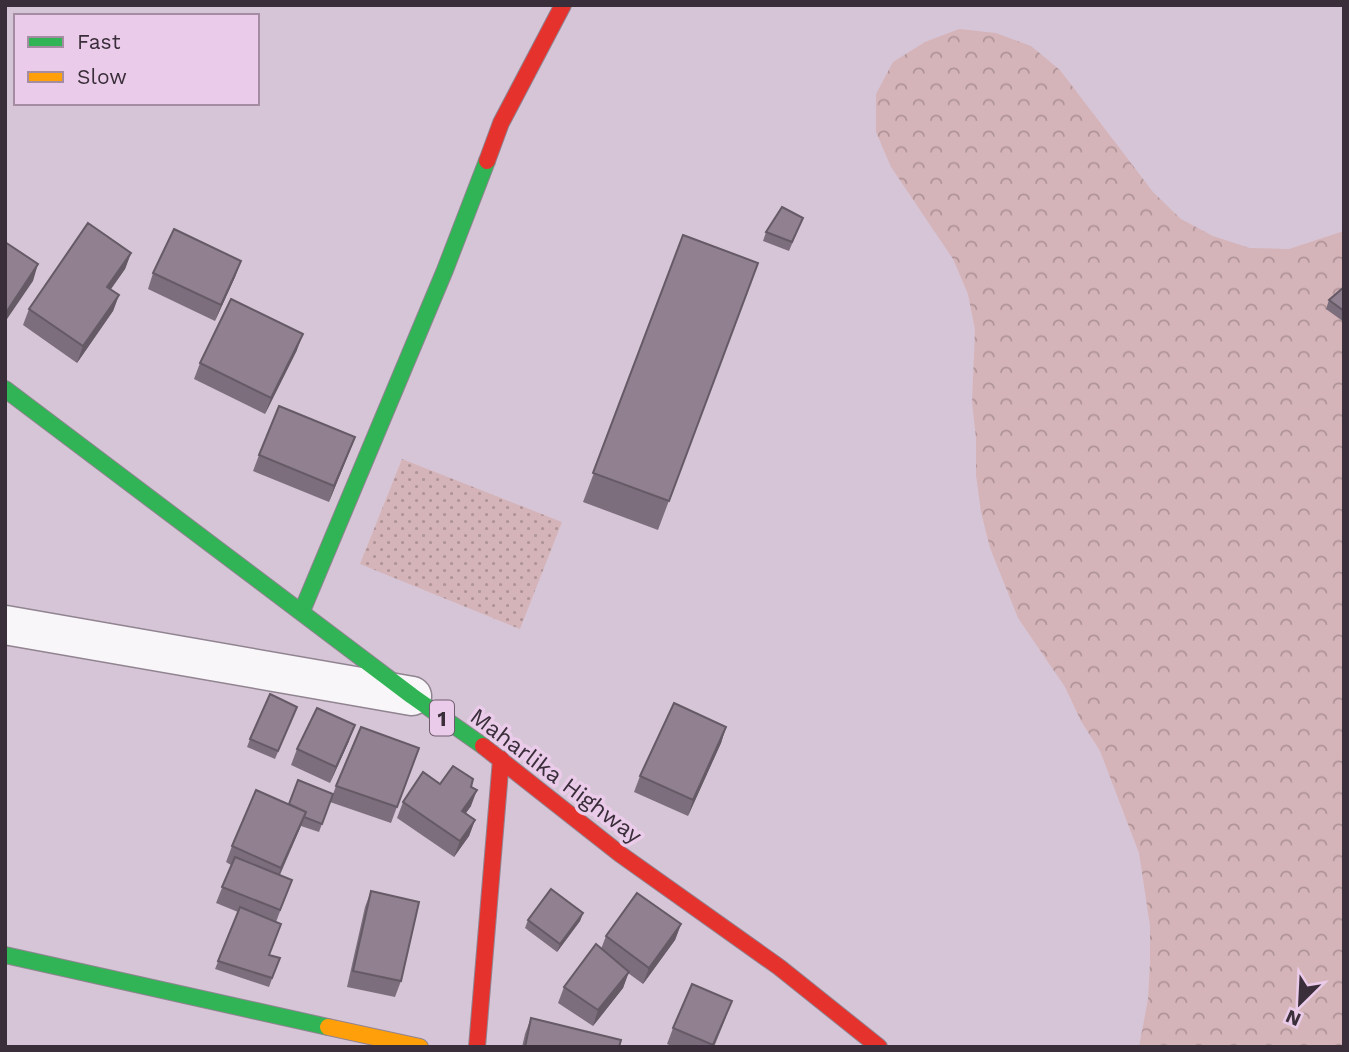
<svg xmlns="http://www.w3.org/2000/svg" width="1349" height="1052" viewBox="0 0 1349 1052" font-family="'Work Sans',sans-serif">
	<style>
		.forest { fill: url(#forest-crowns) }
		.park { fill: url(#park-dots) }
		.lines { fill: none; stroke-linecap: round; stroke-linejoin: round }
		.street-casing { stroke: #918491; stroke-width: 41 }
		.fast-casing { stroke: #918491; stroke-width: 18 }
		.slow-casing { stroke: #918491; stroke-width: 18 }
		.jam-casing { stroke: #918491; stroke-width: 18 }
		.street { stroke: #f9f6f9; stroke-width: 38 }
		.fast { stroke: #30b455; stroke-width: 16 }
		.slow { stroke: #ff9f0a; stroke-width: 16 }
		.jam { stroke: #e5322d; stroke-width: 16 }
		.wall { fill: #7c6e7c }
		.shaded-wall { fill: #655a65 }
		.building { fill: #908090; stroke: #655a65; stroke-width: 2 }
		.labels { text-anchor: middle; dominant-baseline: central; stroke-width: 7; stroke-linejoin: round; paint-order: stroke }
		.shield { fill: #eacbe9; stroke: #6f5d6e; stroke-width: 2 }
		.shield-label { font-size: 21px; font-weight: bold; fill: #3a2e3a }
		.street-label { font-size: 23px; fill: #3a2e3a; stroke: #eacbe9 }
	</style>
	<defs>
		<pattern id="forest-crowns" width="20" height="18" patternUnits="userSpaceOnUse" patternTransform="scale(1.75)"><rect width="20" height="18" fill="#d5b4b9"/><path d="M2 6a3 3 0 1 1 6 0M12 15a3 3 0 1 1 6 0" fill="none" stroke="#ae9397"/></pattern>
		<pattern id="park-dots" width="8" height="8" patternUnits="userSpaceOnUse" patternTransform="scale(1.75)"><rect width="8" height="8" fill="#d5b4b9"/><path d="M2 2h.1M6 6h.1" fill="none" stroke="#ae9397" stroke-width="1.8" stroke-linecap="round"/></pattern>
	</defs>
	<rect width="100%" height="100%" fill="#d6c5d6"/>
	<path class="forest" d="M959,29L996,33L1031,46L1060,70L1153,192L1181,219L1213,236L1250,248L1289,249L1344,231V1047H1139L1148,999L1150,962V926L1139,853L1100,751L1081,721L1065,687L1018,618L990,548L981,512L976,475V438L972,402L975,330L968,294L953,259L891,167L876,132V94L893,62L925,42Z"/>
	<path class="park" d="M402,459L562,522L520,629L360,564Z"/>
	<g class="lines">
		<g class="street-casing">
			<path id="street" d="M5,625L412,696"/>
		</g>
		<g class="fast-casing">
			<path id="fast" d="M5,389L412,696L483,746
				M302,611L445,270L487,161
				M5,955L328,1027"/>
		</g>
		<g class="slow-casing">
			<path id="slow" d="M328,1027L420,1047"/>
		</g>
		<g class="jam-casing">
			<path id="jam" d="M487,161L501,123L563,5
				M483,746L620,854L779,967L879,1047
				M477,1047L501,759"/>
		</g>
		<use href="#street" class="street"/>
		<use href="#fast" class="fast"/>
		<use href="#slow" class="slow"/>
		<use href="#jam" class="jam"/>
	</g>
	<path class="wall" d="M803,218L789,251L763,241L766,232Z
		M683,235L758,263L658,530L583,502Z
		M131,253L125,269L111,289L119,295L113,311L77,363L23,325L29,309Z
		M241,261L235,277L215,321L148,289L153,273Z
		M1344,287V322L1326,309L1329,300Z
		M297,350L265,414L194,379L200,363Z
		M355,437L329,502L253,471L259,455Z
		M297,707L275,759L247,747L250,739Z
		M726,727L721,743L688,816L634,792L640,776Z
		M349,741L330,783L291,765L297,749Z
		M419,748L391,823L330,802L319,832L301,826L280,875L292,880L276,922L269,955L280,958L269,987L215,969L238,912L216,903L231,865L226,862L232,846L289,804L333,794L336,786Z
		M440,784L471,787V806L465,814L475,820L469,836L454,857L397,818L403,802Z
		M371,891L401,981L395,997L347,987L365,907Z
		M583,913L580,921L557,952L525,928L528,920Z
		M681,924L675,940L643,984L628,973L623,988L593,1026L558,1003L564,987L601,949L606,936Z
		M726,1017L714,1047H674L667,1044L673,1028Z
		M531,1018L619,1047H522L525,1034Z"/>
	<path class="shaded-wall" d="M131,253L125,269L101,303L107,287Z
		M241,261L235,277L215,321L221,305Z
		M38,264L33,281L5,322V314Z
		M119,295L113,311L77,363L83,346Z
		M303,334L297,350L265,414L271,398Z
		M355,437L349,453L329,502L334,486Z
		M355,725L349,741L330,783L336,767Z
		M726,727L721,743L688,816L693,800Z
		M477,790L471,806L456,827L462,811Z
		M306,812L300,828L275,884L281,868Z
		M475,820L469,836L454,857L460,841Z
		M583,913L580,921L557,952L560,944Z
		M681,924L675,940L643,984L649,968Z
		M629,972L623,988L593,1026L598,1010Z"/>
	<path class="building" d="M782,207L803,218L792,242L766,232Z
		M88,223L131,253L107,287L119,295L83,346L29,309Z
		M174,229L241,261L221,305L153,273Z
		M683,235L758,263L669,501L593,473Z
		M5,242L38,264L5,314Z
		M1344,287V311L1329,300Z
		M231,299L303,334L271,398L200,363Z
		M279,406L355,437L334,486L259,455Z
		M270,694L297,707L278,751L250,739Z
		M674,703L726,727L693,800L640,776Z
		M317,708L355,725L336,767L297,749Z
		M361,727L419,748L397,807L336,786Z
		M453,766L473,779L471,787L477,790L462,811L475,820L460,841L403,802L423,772L440,784Z
		M298,780L333,794L322,824L304,817L306,812L289,804Z
		M256,790L306,812L281,868L232,846Z
		M235,857L292,880L280,910L222,887Z
		M551,889L583,913L560,944L528,920Z
		M371,891L419,902L401,981L353,971Z
		M637,893L681,924L649,968L606,936Z
		M240,907L281,924L269,955L280,958L272,978L218,961Z
		M596,944L629,972L598,1010L564,987Z
		M692,984L732,1001L713,1045L673,1028Z
		M531,1018L621,1040L619,1047H525Z"/>
	<g class="labels">
		<rect class="shield" x="430" y="700.5" width="24" height="35" rx="5"/>
		<g class="shield-label">
			<text x="442" y="718">1</text>
		</g>
		<g class="street-label">
			<text transform="translate(556 776) rotate(37)">Maharlika Highway</text>
		</g>
	</g>
	<rect width="1349" height="1052" fill="none" stroke="#3a2e3a" stroke-width="14"/>
	<rect x="14" y="14" width="245" height="91" fill="#eacbe9" stroke="#a48ca3" stroke-width="2"/>
	<rect x="28" y="37" width="35" height="10" fill="#30b455" stroke="#a48ca3" stroke-width="2"/>
	<text x="77" y="49" font-size="21" fill="#3a2e3a">Fast</text>
	<rect x="28" y="72" width="35" height="10" fill="#ff9f0a" stroke="#a48ca3" stroke-width="2"/>
	<text x="77" y="84" font-size="21" fill="#3a2e3a">Slow</text>
	<g transform="translate(1300 1003) rotate(204)" stroke="#eacbe9" stroke-width="5" paint-order="stroke">
	<path d="M0-5L12 26L0 18L-12 26Z" fill="#3a2e3a"/>
	<text y="-10" font-size="19" font-weight="bold" text-anchor="middle" fill="#3a2e3a">N</text>
	</g>
</svg>
